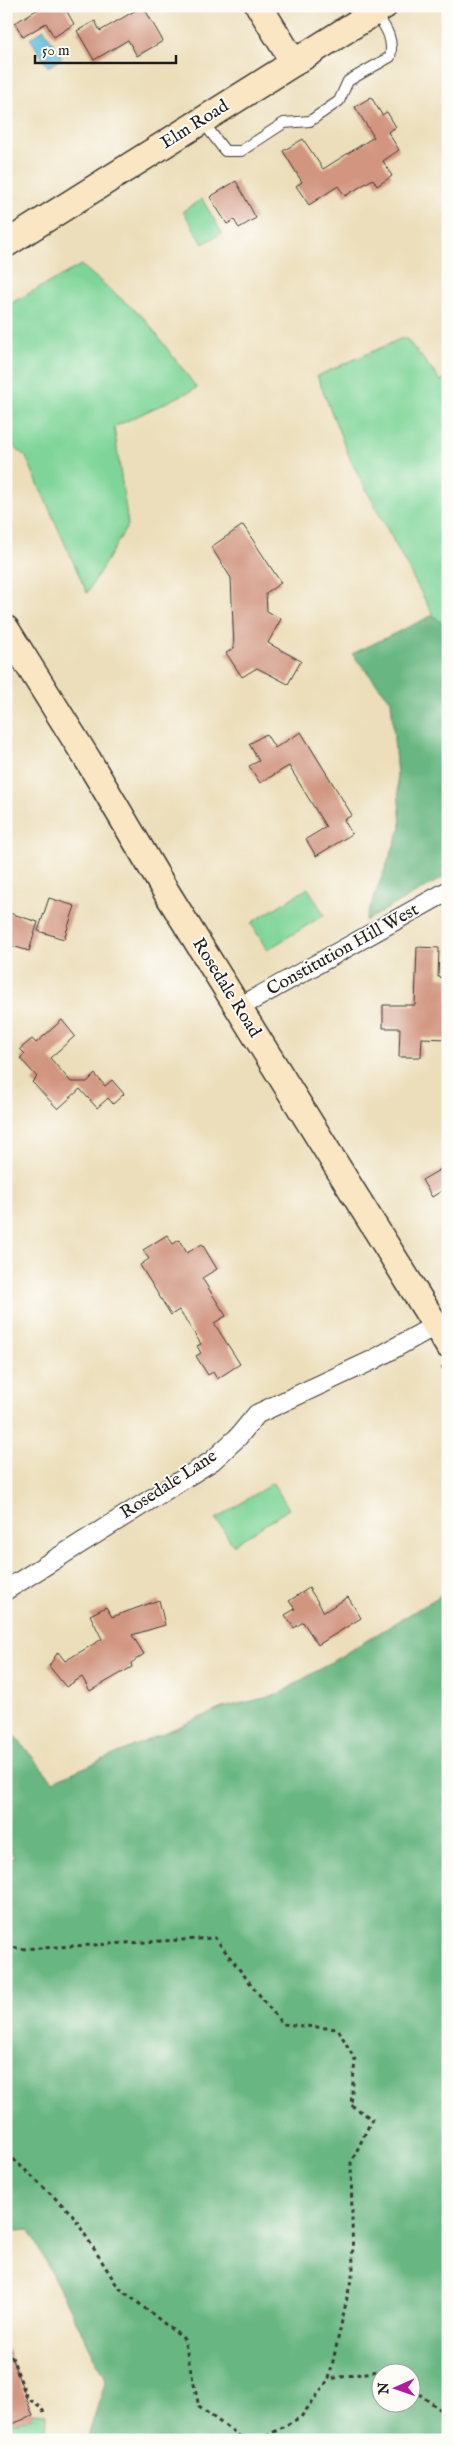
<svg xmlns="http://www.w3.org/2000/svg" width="454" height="2446" viewBox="0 0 454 2446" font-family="'IM FELL English',serif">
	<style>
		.green { fill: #7fd599; stroke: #4e785a }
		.forest { fill: #67b681; stroke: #42694e; fill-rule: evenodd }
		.water { fill: #60bcde; stroke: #3e6c7d }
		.building { fill: #d19580 }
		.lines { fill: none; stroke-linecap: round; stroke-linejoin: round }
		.lane-casing { stroke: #3b3934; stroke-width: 12 }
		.street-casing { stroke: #3b3934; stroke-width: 21 }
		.secondary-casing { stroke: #3b3934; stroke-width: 29 }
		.path { stroke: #3b3934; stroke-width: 3; stroke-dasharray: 4 4; stroke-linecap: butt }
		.lane { stroke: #fff; stroke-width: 10 }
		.street { stroke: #fff; stroke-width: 19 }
		.secondary { stroke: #fbe6c3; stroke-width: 26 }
		.labels { text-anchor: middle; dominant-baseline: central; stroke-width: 4; stroke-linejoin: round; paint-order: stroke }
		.street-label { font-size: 18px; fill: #1c1c1c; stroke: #fdfcf7 }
	</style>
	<rect width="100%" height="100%" fill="#fdfcf7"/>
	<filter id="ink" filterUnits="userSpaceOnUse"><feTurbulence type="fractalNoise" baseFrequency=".02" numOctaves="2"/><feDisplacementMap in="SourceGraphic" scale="10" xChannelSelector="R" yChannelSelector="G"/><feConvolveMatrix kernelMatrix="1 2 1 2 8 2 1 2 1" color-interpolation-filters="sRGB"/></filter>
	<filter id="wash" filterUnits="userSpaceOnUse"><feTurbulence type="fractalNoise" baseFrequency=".0096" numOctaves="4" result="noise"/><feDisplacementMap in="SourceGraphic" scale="20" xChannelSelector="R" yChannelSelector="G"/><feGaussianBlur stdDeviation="1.12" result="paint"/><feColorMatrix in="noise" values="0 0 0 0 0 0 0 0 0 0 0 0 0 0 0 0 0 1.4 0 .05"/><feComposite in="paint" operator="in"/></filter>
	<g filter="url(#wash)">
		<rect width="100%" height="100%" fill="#ecdeba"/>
		<path class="green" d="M202,199L222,233L203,244L183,211Z
			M81,265L144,318L197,388L114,427L128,525L87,593L26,457L6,440V306Z
			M405,337L441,381L448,375V629L433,615L351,461L317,376Z
			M308,888L324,915L267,950L251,923Z
			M273,1483L289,1509L233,1545L216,1519Z
			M31,2413L47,2414L46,2440H32V2437L13,2434L10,2425L32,2417Z"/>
		<path class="forest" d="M433,615L448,629V875L365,921L401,827L391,701L352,654Z
			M448,1591V2440H87L106,2379L29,2230L6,2232V1862L14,1857L6,1845V1726L53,1781L222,1708L277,1695ZM382,2374H412V2404H382Z"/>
		<path class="water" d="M44,29L62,58L48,67L30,38Z"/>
		<g id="blocks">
			<path class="building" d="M36,6H72L66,10L74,24L54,37L46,23L23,37L15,23L38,9Z
				M143,6L163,41L137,56L128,40L94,60L77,31L95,21L100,31Z
				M371,97L382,115L387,112L396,127L388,132L399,150L383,161L392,176L377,186L373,179L345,196L338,186L309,205L296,186L302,182L283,151L303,139L323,169L374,137L355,107Z
				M236,181L256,218L239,228L234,220L227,224L210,197Z
				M243,525L281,583L266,593L267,611L281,619L268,643L301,661L288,684L257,668L242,677L226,653L234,648L231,578L211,547Z
				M301,732L352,815L344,820L352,834L316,856L306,839L326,827L289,766L260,783L249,766L259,761L249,744L266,734L275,748Z
				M49,898L75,906L64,939L38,931Z
				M6,912L38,922L29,951L6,944Z
				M417,947L439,948L438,977L448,978V1039L422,1038L421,1057H399L400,1028H383V1005H415Z
				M62,1020L75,1036L50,1058L71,1082H87L95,1074L105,1086L112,1080L124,1094L113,1104L108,1098L97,1108L80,1089L58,1109L32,1082L37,1077L20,1058L25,1054L20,1049L32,1039L36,1043Z
				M448,1165V1187L432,1197L422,1180Z
				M167,1235L173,1244L179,1240L187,1253L202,1244L217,1269L202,1278L226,1316L214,1323L240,1364L217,1379L213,1372L208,1375L196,1356L201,1353L197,1346L201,1344L179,1310L171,1315L140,1265L149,1259L143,1250Z
				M309,1588L324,1612L348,1597L361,1618L318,1645L303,1622L294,1628L285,1615L295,1609L289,1601Z
				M159,1600L165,1625L132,1635L144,1654L131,1663L132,1667L90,1691L82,1677L66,1687L49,1666L58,1652L65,1661L102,1639L90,1615L106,1607L112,1617Z
				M8,2349L33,2416L6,2426V2350Z"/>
		</g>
	</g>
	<g filter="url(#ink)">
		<use href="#blocks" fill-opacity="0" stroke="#3b3934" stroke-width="1"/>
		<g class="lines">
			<g class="lane-casing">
				<path id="lane" d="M203,122L225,151H241L284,123L310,121L339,101L348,81L390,57C394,39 386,28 376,13"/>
			</g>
			<g class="street-casing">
				<path id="street" d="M238,1008L448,891
					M6,1590L212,1461L238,1437L257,1414L373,1360L436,1325"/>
			</g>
			<g class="secondary-casing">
				<path id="secondary" d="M259,6L294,63
					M6,244L384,6
					M6,629L88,760L162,885L448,1345"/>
			</g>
			<path class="path" d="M442,1366L448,1376
				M6,1946L22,1949L215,1938L282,2024L338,2029L355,2060L351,2105L372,2119L351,2163L353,2271L329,2379L385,2370L390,2374
				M6,2156L11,2157L72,2214L118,2287L184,2339L199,2407L245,2440
				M6,2341L27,2398L41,2407L44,2413
				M412,2389L448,2415
				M259,2440L301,2417L329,2379"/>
			<use href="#lane" class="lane"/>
			<use href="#street" class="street"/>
			<use href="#secondary" class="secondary"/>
		</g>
	</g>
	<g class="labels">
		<g class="street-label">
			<text transform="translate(195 125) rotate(-32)">Elm Road</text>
			<text transform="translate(343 950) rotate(-29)">Constitution Hill West</text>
			<text transform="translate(226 988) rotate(58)">Rosedale Road</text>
			<text transform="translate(169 1485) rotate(-33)">Rosedale Lane</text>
		</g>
	</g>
	<rect width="454" height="2446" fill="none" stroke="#fdfcf7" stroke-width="25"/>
	<g transform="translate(396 2388) rotate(268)"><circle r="24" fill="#fdfcf7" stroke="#a3a29f"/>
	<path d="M0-4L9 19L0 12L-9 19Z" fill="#b5179e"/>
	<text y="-8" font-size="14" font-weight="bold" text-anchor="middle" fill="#1c1c1c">N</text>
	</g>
	<path d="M35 55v8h141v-8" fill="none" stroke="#1c1c1c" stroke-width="2.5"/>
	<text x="42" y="55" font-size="15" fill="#1c1c1c" stroke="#fdfcf7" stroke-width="4" paint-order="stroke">50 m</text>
</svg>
